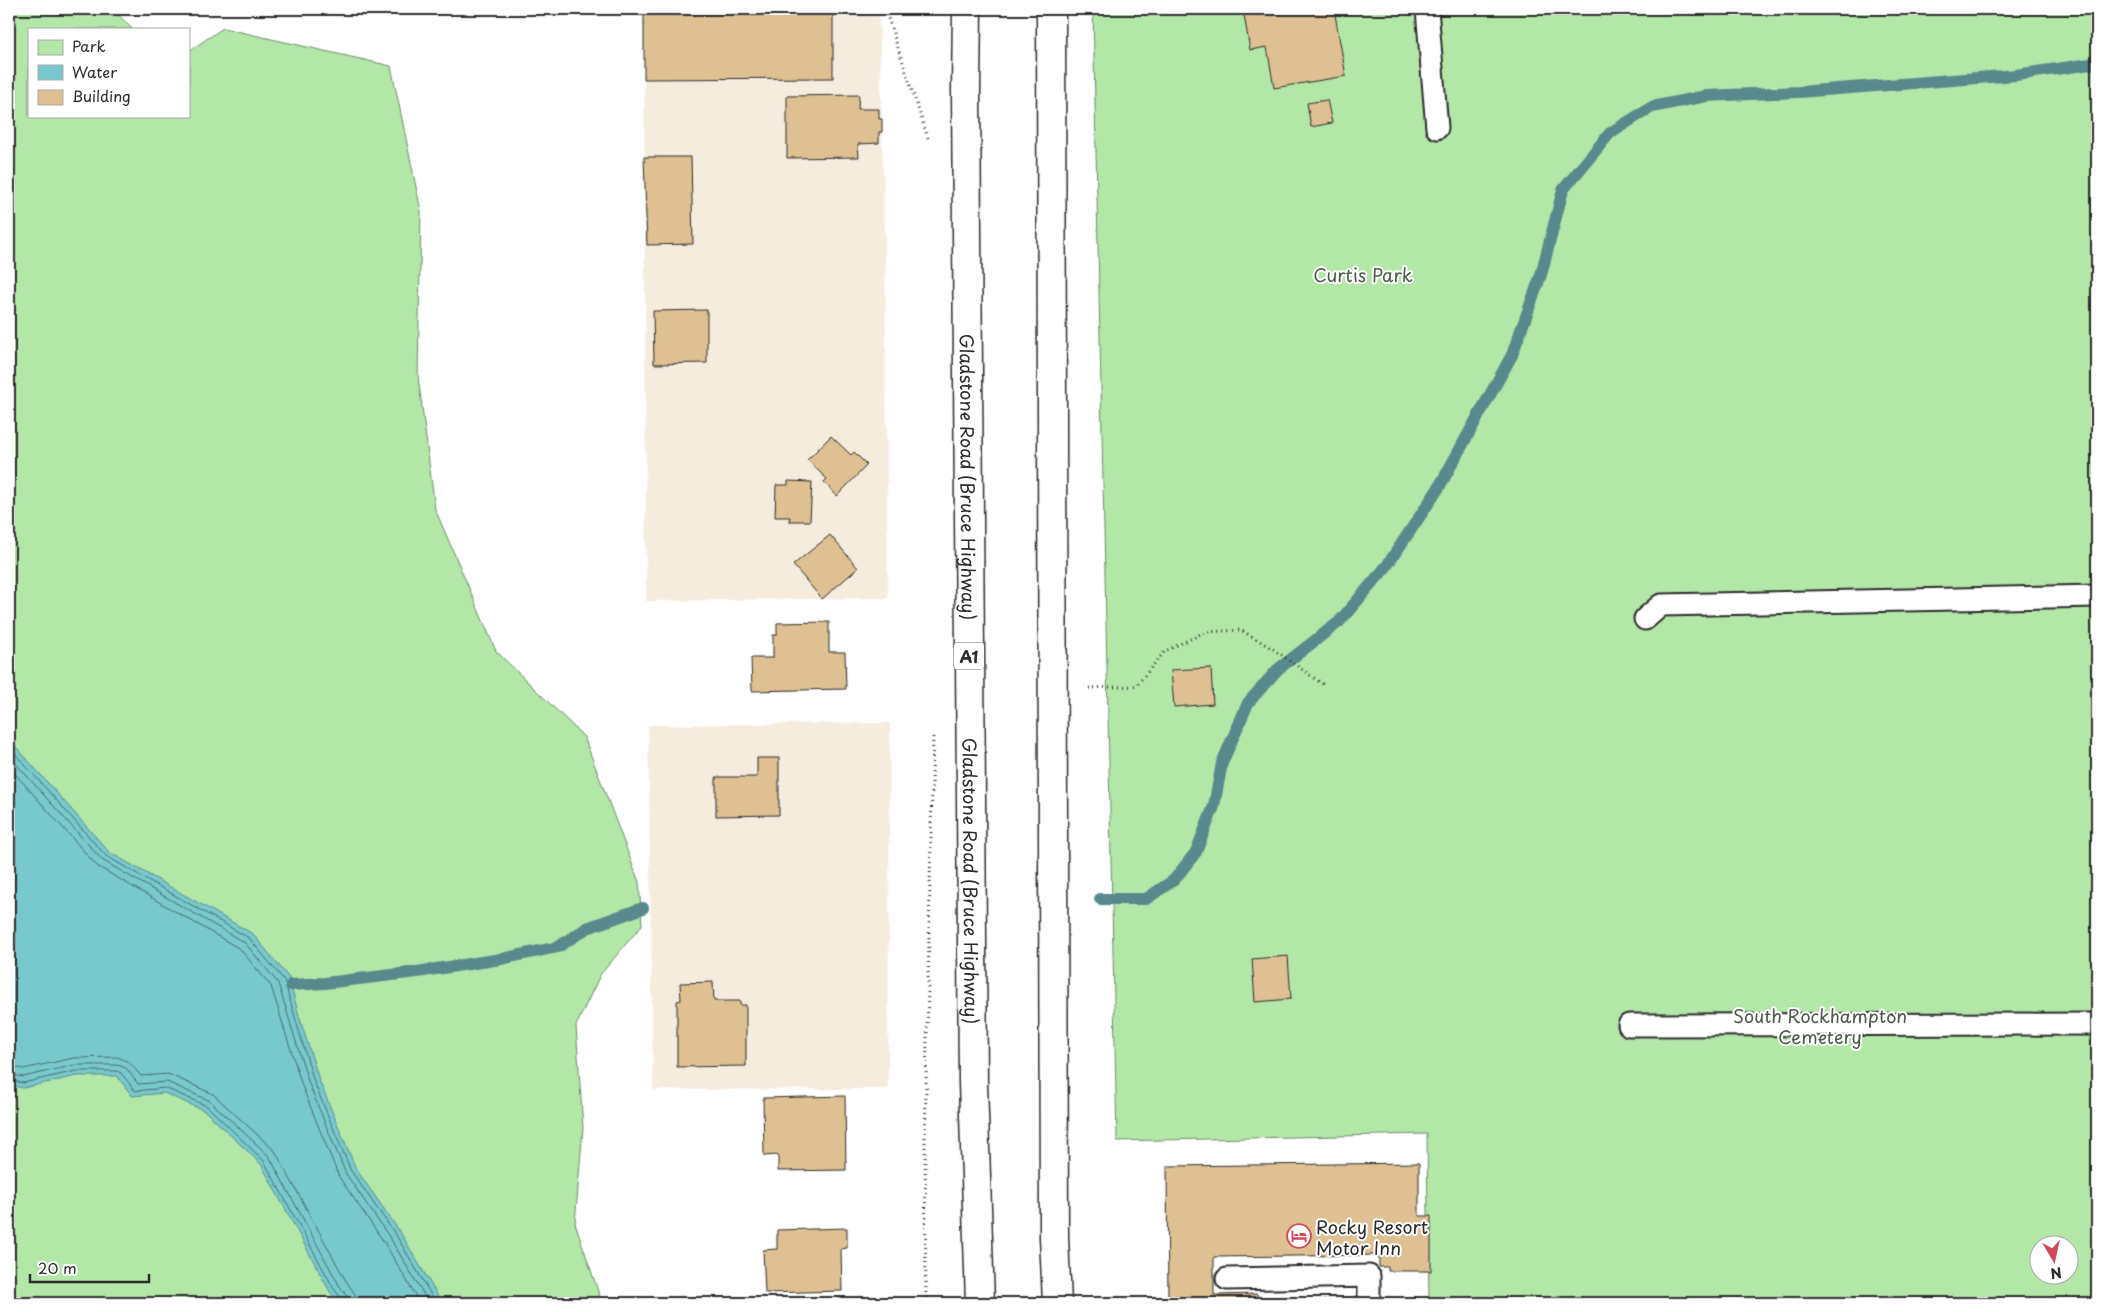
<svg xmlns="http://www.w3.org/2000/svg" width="2106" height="1312" viewBox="0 0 2106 1312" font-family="'Playpen Sans',sans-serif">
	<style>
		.built { fill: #f5ecde }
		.green { fill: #b2e7a8; stroke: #6e896a; fill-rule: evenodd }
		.water { fill: #78c9ce; stroke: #598a8d }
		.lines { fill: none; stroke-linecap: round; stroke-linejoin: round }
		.shore { stroke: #4a6a6c; stroke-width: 1 }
		.stream { stroke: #598a8d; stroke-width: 12 }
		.building { fill: #dec092; stroke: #2b2b2b }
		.lane-casing { stroke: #2b2b2b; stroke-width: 25 }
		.highway-casing { stroke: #2b2b2b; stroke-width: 31 }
		.path { stroke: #2b2b2b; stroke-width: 3; stroke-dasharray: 1 4; stroke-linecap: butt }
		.lane { stroke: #fff; stroke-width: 21 }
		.highway { stroke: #fff; stroke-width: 28 }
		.labels { text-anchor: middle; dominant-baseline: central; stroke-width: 4; stroke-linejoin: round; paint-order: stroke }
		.shield { fill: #fff; stroke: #6b6b6b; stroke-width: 1 }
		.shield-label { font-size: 16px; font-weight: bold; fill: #2b2b2b }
		.park-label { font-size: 18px; fill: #4d5a4a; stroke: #fff }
		.street-label { font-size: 18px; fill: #2b2b2b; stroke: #fff }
		.poi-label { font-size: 18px; fill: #2b2b2b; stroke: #fff; text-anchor: start }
	</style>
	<rect width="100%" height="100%" fill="#fff"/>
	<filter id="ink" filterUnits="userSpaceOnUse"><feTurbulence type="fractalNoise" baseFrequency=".02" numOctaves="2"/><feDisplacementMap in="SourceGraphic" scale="10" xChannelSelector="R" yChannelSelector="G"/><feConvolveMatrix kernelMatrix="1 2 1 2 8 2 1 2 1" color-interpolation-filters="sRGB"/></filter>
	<g filter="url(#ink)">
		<path class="built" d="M644,9H879L885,245L888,598L646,601Z
			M890,723L888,1089L653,1090L648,725Z"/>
		<path class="green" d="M13,9H113L132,29H29V116H189V51L223,28L391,66L421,211L418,376L435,509L496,651L584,737L639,882L642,925L600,975L576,1026L583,1128L575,1223L602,1303H9V22Z
			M1093,9H2097V1303H1429L1427,1134L1117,1141ZM2038,1244H2068V1274H2038Z"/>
		<path class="water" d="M9,739L109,852L253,934L289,978L299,1016L319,1080L356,1169L400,1232L442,1303H339L330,1292L261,1164L205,1111L164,1093L132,1096L117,1076H77L23,1088L9,1085Z"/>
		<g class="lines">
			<path class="shore" d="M9,747L106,856L249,938L284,980L314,1082L351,1171L396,1235L436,1303
				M9,756L102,860L245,943L278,983L309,1084L346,1174L390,1238L429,1303
				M9,767L97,866L240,949L271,986L302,1086L339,1177L384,1242L420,1303
				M9,1066L23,1069L74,1058L117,1057L129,1062L141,1076L168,1074L213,1094L275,1151L346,1281L355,1294L356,1303
				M9,1074L23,1077L75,1065H117L126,1068L138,1084L167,1082L210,1101L269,1156L339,1285L347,1296L349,1303
				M9,1080L23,1083L76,1071H117L121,1073L135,1091L165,1088L207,1106L264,1161L334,1289L342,1299V1303"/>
			<path class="stream" d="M1100,899H1146L1174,880L1196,852L1214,806L1222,763L1248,703L1277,670L1339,622L1386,567L1438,489L1512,355L1541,275L1563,190L1610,133L1652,107L1706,96L1799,92L2016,75L2097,63
				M291,985L325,983L417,972L501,959L558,947L587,928L643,908"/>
		</g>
		<path class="building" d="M644,9H833V78L644,79Z
			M1243,9H1334L1346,76L1274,88L1267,47L1250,50Z
			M859,95L858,109H879V119H882V132H879V143L858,144L859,157L787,158V96Z
			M1327,100L1332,123L1311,127L1307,103Z
			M644,157H691L693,244L647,245Z
			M707,310V363L654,364L653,311Z
			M831,436L851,455L854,452L867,465L837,496L824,482L827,479L807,460Z
			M788,481L812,482L810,521H789L790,517H775L776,485H788Z
			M830,535L858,568L822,599L793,565Z
			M829,622V652H845L846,689L752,691L751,658H773V635H777V623Z
			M1211,668L1213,704L1174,707L1171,670Z
			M757,758H779V815L716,816V777H757Z
			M1288,956L1291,999L1255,1002L1252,959Z
			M713,982L714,1001H740V1005H746V1066L677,1067V1001L681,1000L680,983Z
			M845,1096L846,1170L778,1171V1155L764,1156L763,1098Z
			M1419,1163V1216H1431V1271H1388V1267H1379V1255L1214,1257V1295L1257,1294L1258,1301L1352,1300V1303H1168L1167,1166Z
			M847,1228V1248L841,1249L842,1291L765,1293L763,1250L777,1249V1230Z"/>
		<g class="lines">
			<g class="lane-casing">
				<path id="lane" d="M1427,9L1437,128
					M1645,619L1661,605L2097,596
					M1629,1025L2097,1024
					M1227,1279L1369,1276V1303"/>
			</g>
			<g class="highway-casing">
				<g id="highway">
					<path id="s1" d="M967,9L966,90L973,1083L980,1303"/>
					<path d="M1051,9L1054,1237L1057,1303"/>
				</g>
			</g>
			<path class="path" d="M885,9L929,141
				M1089,688L1136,686L1165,651L1205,632L1241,630L1273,649L1324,685
				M926,1303L925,1137L933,735"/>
			<use href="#lane" class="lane"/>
			<use href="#highway" class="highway"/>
		</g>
	</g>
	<defs>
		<g id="hotel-ring" transform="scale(1.25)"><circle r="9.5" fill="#fff" stroke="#d1495b" stroke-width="1.5"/><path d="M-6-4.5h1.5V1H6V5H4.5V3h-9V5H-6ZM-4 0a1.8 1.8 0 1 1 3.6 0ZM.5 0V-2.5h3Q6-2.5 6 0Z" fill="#d1495b"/></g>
	</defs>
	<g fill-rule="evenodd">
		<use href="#hotel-ring" x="1299" y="1236"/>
	</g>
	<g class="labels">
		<rect class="shield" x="954" y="642.5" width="30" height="27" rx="4"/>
		<g class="shield-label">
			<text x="969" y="656">A1</text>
		</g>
		<g class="park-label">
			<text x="1363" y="274">Curtis Park</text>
			<text x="1820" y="1015">South Rockhampton<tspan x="1820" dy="21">Cemetery</tspan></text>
		</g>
		<g class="street-label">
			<text stroke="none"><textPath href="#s1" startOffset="468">Gladstone Road (Bruce Highway)</textPath></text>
			<text stroke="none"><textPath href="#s1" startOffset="872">Gladstone Road (Bruce Highway)</textPath></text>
		</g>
		<g class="poi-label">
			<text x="1316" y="1226">Rocky Resort<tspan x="1316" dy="21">Motor Inn</tspan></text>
		</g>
	</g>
	<rect width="2106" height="1312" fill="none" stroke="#fff" stroke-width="30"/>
	<rect x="15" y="15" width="2076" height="1282" fill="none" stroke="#2b2b2b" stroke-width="2" filter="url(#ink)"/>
	<rect x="28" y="28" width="162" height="90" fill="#ffffff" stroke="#aaaaaa"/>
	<rect x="38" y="40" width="25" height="15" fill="#b2e7a8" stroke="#aaaaaa"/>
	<text x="72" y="52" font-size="15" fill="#2b2b2b">Park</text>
	<rect x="38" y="65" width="25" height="15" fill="#78c9ce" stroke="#aaaaaa"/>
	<text x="72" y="78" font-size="15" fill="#2b2b2b">Water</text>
	<rect x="38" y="90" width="25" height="15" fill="#dec092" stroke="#aaaaaa"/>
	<text x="72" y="102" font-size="15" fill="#2b2b2b">Building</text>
	<g transform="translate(2054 1260) rotate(171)"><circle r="24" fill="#ffffff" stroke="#aaaaaa"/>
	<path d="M0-4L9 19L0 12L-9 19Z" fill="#d1495b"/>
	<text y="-8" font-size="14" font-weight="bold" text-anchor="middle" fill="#2b2b2b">N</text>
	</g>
	<path d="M30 1274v8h119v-8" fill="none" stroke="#2b2b2b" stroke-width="2.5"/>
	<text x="38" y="1274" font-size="15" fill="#2b2b2b" stroke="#ffffff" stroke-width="4" paint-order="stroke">20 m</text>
</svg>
